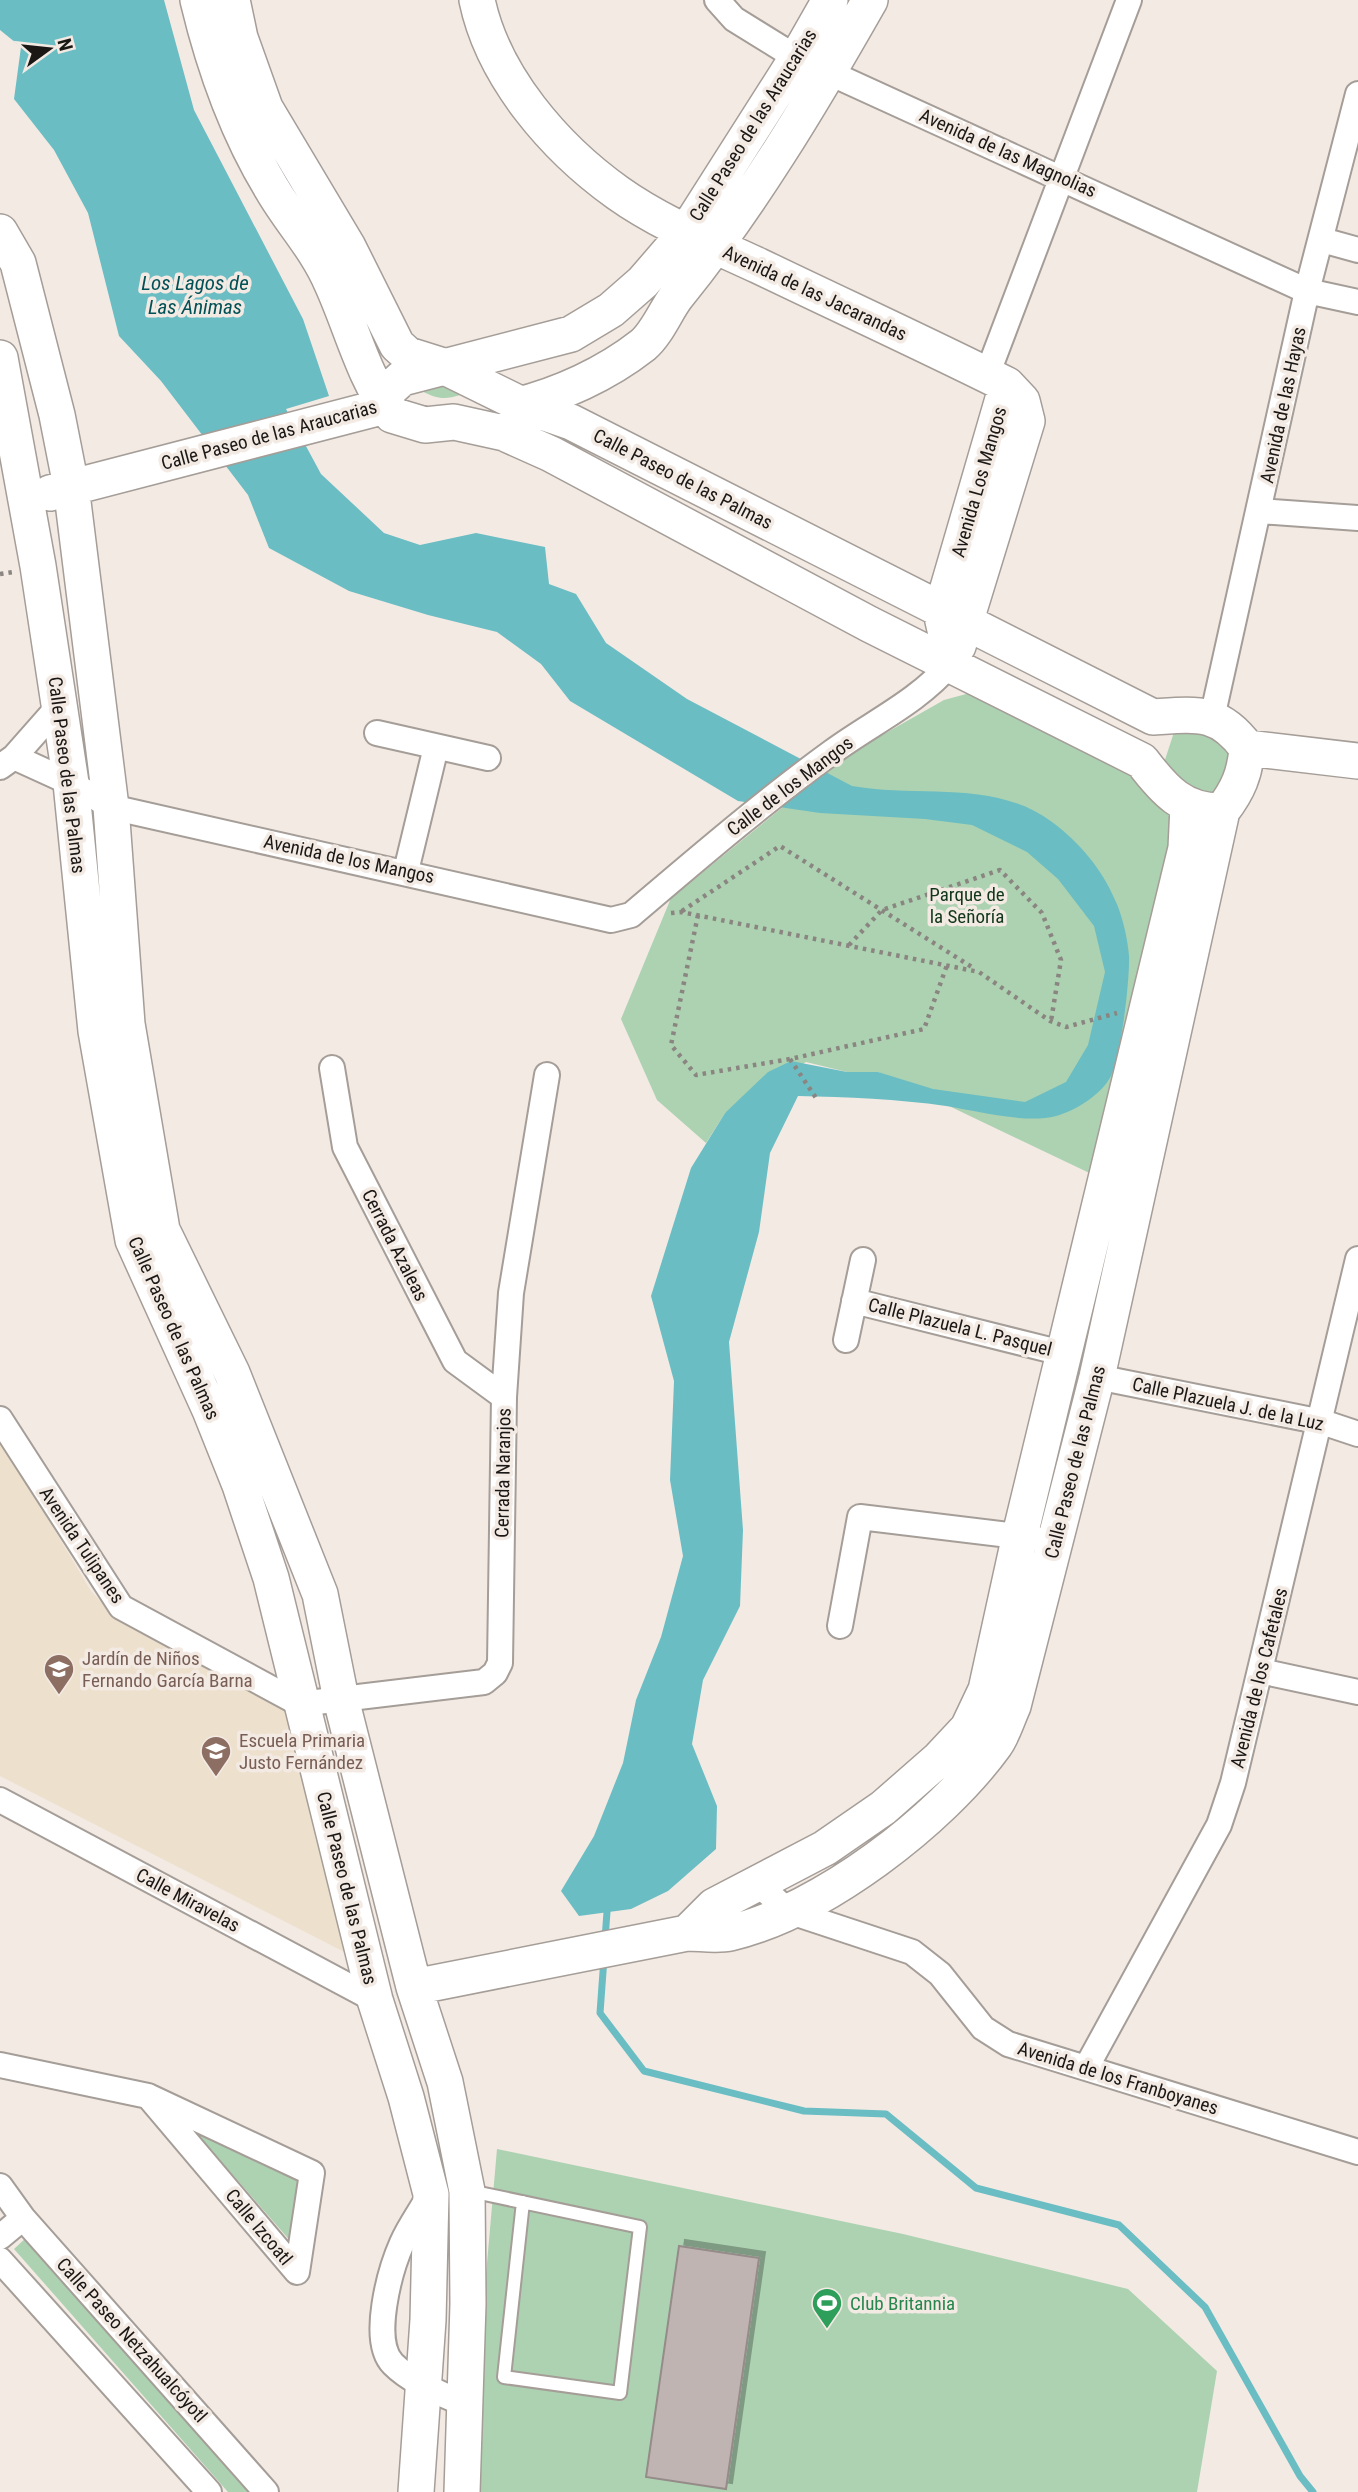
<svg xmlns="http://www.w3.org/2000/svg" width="1358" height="2492" viewBox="0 0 1358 2492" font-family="'Roboto Condensed',sans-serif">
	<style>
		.education { fill: #ede0cc }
		.green { fill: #acd2b1 }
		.water { fill: #6abdc3 }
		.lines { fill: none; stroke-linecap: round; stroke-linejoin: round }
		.stream { stroke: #6abdc3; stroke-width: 7 }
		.building { fill: #bfb4b2; stroke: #958b89; stroke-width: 2; filter: url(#shadow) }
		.lane-casing { stroke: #a59d97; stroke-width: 16 }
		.street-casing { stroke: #a59d97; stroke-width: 28 }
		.secondary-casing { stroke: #a59d97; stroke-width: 38 }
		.path { stroke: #8b8581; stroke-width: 4.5; stroke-dasharray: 3.5 5; stroke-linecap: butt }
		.lane { stroke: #fff; stroke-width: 12 }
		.street { stroke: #fff; stroke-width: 24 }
		.secondary { stroke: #fff; stroke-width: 35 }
		.labels { text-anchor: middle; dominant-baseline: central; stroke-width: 7; stroke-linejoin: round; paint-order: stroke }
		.street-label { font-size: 19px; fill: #1a1715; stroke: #f3eae4 }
		.park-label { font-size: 19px; fill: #11371a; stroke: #f3eae4 }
		.education-label { font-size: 19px; fill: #785e54; stroke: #f3eae4; text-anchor: start }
		.leisure-label { font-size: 19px; fill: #27864d; stroke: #f3eae4; text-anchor: start }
		.water-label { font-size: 21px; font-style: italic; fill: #015056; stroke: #f3eae4 }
	</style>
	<defs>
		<filter id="shadow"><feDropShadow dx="6" dy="-6" stdDeviation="0" flood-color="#0004"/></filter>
	</defs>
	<rect width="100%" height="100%" fill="#f3eae4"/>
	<path class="education" d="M0,1439L91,1591L114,1616L294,1716L360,1960L0,1776Z"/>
	<path class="green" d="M429,382L463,388L460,395C445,400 436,399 422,391Z
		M981,690L1142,779L1176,810L1102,1179L878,1072H847L806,1062L725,1113L706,1143L657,1100L621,1019L671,898L847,755L944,700Z
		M1175,729L1212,732L1229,750L1231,769L1212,795L1191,791L1162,769Z
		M190,2126L305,2183L293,2244Z
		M497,2149L903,2234L1128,2289L1217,2371L1197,2492H467Z
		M27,2237L250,2492H228L14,2249Z"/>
	<path class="water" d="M0,0H164L194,110L303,319L329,396L286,409L321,474L384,533L420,545L476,533L545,547L549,584L576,594L606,643L687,699L852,786C919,798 994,779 1052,822C1079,842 1102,869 1115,900C1122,914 1128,940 1129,956C1130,980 1121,1055 1111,1076C1102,1094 1075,1111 1056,1116C1026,1124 977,1111 946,1106C898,1099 847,1097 798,1096L770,1153L759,1232L729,1342L743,1530L740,1606L703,1680L692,1744L717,1806L716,1849L668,1891L631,1909L579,1916L561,1891L594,1836L623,1763L636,1700L661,1637L683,1556L670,1480L674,1381L651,1296L691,1168L725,1113L768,1072L791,1061L847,1072H878L933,1089L1025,1102L1066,1082L1088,1045L1105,972L1094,926L1058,879L1027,852L972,825L925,819L820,813L738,801L570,701L541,664L497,632L428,615L349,591L269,548L248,495L161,381L119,336L88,213L54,150L14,99L21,47L0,30Z"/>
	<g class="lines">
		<path class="stream" d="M605,1939L607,1912
			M604,1958L600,2013L644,2071L804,2111L886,2114L976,2188L1119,2225L1205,2307L1300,2476L1313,2492"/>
	</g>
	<path class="building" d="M679,2246L759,2258L726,2489L646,2477Z"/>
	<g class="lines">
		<g class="lane-casing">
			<path id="lane" d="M470,2191L640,2227L620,2393L504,2377L523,2202"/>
		</g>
		<g class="street-casing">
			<path id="street" d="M717,0L734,19L797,58L1307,291L1358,302
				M1322,240L1358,250
				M987,375L1129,0
				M1260,511L1358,518
				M1212,718L1307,291L1358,94
				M377,733L488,758
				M14,757L71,783L111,807L611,920L631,915C697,859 762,803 832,752C873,722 918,702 951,663
				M0,767L14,757L59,706
				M406,871L436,747
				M332,1068L345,1147L455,1361L504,1397
				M854,1301L1066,1354
				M846,1340L863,1260
				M1097,1377L1322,1422L1358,1434
				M0,1419L121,1607L300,1704L484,1682L495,1673L500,1663L504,1397L511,1293L547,1075
				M840,1626L860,1517L1034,1538
				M1260,1671L1358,1692
				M0,1800L375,2000
				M758,1884L788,1911L912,1952L940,1974L983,2028L1008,2044L1358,2152
				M0,2065L148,2096L312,2173L297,2272L148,2096
				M1086,2068L1219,1825L1233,1783L1358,1259
				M0,2186L23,2218L266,2492
				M429,2196C420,2212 409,2227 402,2243C390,2270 370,2341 393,2364C412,2383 440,2393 464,2404
				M0,2237L23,2218
				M0,2260L209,2492"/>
		</g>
		<g class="secondary-casing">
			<path id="secondary" d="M198,0C214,67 236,130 272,189C291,222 317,248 332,284C352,328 363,376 392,415L425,425L454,422L504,433L551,454L869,624L1142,761C1164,790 1183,812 1222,811
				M232,0L240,38L265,108L348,247L397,345L408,355L443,366L522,405L571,422L1153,717C1197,714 1219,710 1247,748C1245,774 1238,790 1222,811L1097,1377L1013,1706C1007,1719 1003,1734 995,1745C940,1821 822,1911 730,1933C717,1936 700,1933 687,1933L414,1987
				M477,0C493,77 555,148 618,193C660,223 712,244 759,266C842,306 925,344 1007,385L1022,401L1027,421L958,646
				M0,232L18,263L57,415L71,486L111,807L127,1024L162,1230L232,1373L320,1594L341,1699L414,1987L445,2082L467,2191L468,2304L462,2492
				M0,358L38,566L71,783L96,1031L133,1240L210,1410L240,1485L271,1578L375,2000L406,2097L431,2194L428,2320L416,2492
				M385,406L389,390L402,378L571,334L611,310L643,282L687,231L797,58L830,0
				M515,406C560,395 606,374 643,345C657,333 665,312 676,297C750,206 812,102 870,0
				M50,493L385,406
				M946,634L941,612L1007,385
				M1247,748L1358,761
				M687,1933L714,1906L825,1848L883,1808L939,1759L968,1728L986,1690L1020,1535L1186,848L1188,806"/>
		</g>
		<path class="path" d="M0,574L13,572
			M682,911L780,846L975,969
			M671,913L681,912L979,972L1050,1021L1066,1027L1117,1013
			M698,915L671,1045L696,1075L790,1059L924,1029L947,965
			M849,945L882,910L1000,870L1042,913L1061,960L1051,1021
			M790,1059L816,1098"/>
		<use href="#lane" class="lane"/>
		<use href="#street" class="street"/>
		<use href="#secondary" class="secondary"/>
	</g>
	<defs>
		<g id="school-pin" transform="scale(1.575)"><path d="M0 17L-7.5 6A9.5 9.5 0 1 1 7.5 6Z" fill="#8d6e63" stroke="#f3eae4"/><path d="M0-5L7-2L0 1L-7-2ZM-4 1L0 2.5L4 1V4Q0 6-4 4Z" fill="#fff"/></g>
		<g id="stadium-pin" transform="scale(1.575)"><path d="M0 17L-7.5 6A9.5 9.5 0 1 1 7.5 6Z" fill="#2e9e5b" stroke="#f3eae4"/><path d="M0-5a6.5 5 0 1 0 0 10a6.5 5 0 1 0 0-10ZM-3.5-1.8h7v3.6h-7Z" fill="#fff"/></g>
	</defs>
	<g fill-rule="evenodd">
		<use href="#school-pin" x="59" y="1669"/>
		<use href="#school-pin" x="216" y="1751"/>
		<use href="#stadium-pin" x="827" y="2303"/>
	</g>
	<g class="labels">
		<g class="street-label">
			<text transform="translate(753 125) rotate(-58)">Calle Paseo de las Araucarias</text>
			<text transform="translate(1008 153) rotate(24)">Avenida de las Magnolias</text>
			<text transform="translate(815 293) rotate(25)">Avenida de las Jacarandas</text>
			<text transform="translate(1283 405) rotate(-78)">Avenida de las Hayas</text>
			<text transform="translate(269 435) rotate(-15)">Calle Paseo de las Araucarias</text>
			<text transform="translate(683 479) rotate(27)">Calle Paseo de las Palmas</text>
			<text transform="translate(979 482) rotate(-74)">Avenida Los Mangos</text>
			<text transform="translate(67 775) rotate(83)">Calle Paseo de las Palmas</text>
			<text transform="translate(790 786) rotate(-37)">Calle de los Mangos</text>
			<text transform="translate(349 859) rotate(12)">Avenida de los Mangos</text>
			<text transform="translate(395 1245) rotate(63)">Cerrada Azaleas</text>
			<text transform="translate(960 1327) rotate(14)">Calle Plazuela L. Pasquel</text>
			<text transform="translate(174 1328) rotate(66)">Calle Paseo de las Palmas</text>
			<text transform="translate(1228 1404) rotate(12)">Calle Plazuela J. de la Luz</text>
			<text transform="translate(1075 1462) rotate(-76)">Calle Paseo de las Palmas</text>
			<text transform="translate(503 1473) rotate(-89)">Cerrada Naranjos</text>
			<text transform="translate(82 1545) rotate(56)">Avenida Tulipanes</text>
			<text transform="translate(1259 1678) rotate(-76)">Avenida de los Cafetales</text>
			<text transform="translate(347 1888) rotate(76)">Calle Paseo de las Palmas</text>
			<text transform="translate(188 1900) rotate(28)">Calle Miravelas</text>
			<text transform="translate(1118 2078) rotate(17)">Avenida de los Franboyanes</text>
			<text transform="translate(259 2227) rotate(50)">Calle Izcoatl</text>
			<text transform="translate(132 2340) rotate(48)">Calle Paseo Netzahualcóyotl</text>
		</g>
		<g class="park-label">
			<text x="967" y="894">Parque de<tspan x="967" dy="22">la Señoría</tspan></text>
		</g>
		<g class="education-label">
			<text x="82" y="1658">Jardín de Niños<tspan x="82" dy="22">Fernando García Barna</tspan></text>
			<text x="239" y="1740">Escuela Primaria<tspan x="239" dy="22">Justo Fernández</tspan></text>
		</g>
		<g class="leisure-label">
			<text x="850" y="2303">Club Britannia</text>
		</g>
		<g class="water-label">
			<text x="195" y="283">Los Lagos de<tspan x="195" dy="24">Las Ánimas</tspan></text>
		</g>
	</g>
	<g transform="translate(49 49) rotate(75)" stroke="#f3eae4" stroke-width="5" paint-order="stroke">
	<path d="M0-5L12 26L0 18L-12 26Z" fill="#1a1715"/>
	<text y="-10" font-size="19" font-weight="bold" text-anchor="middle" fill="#1a1715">N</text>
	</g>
</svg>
